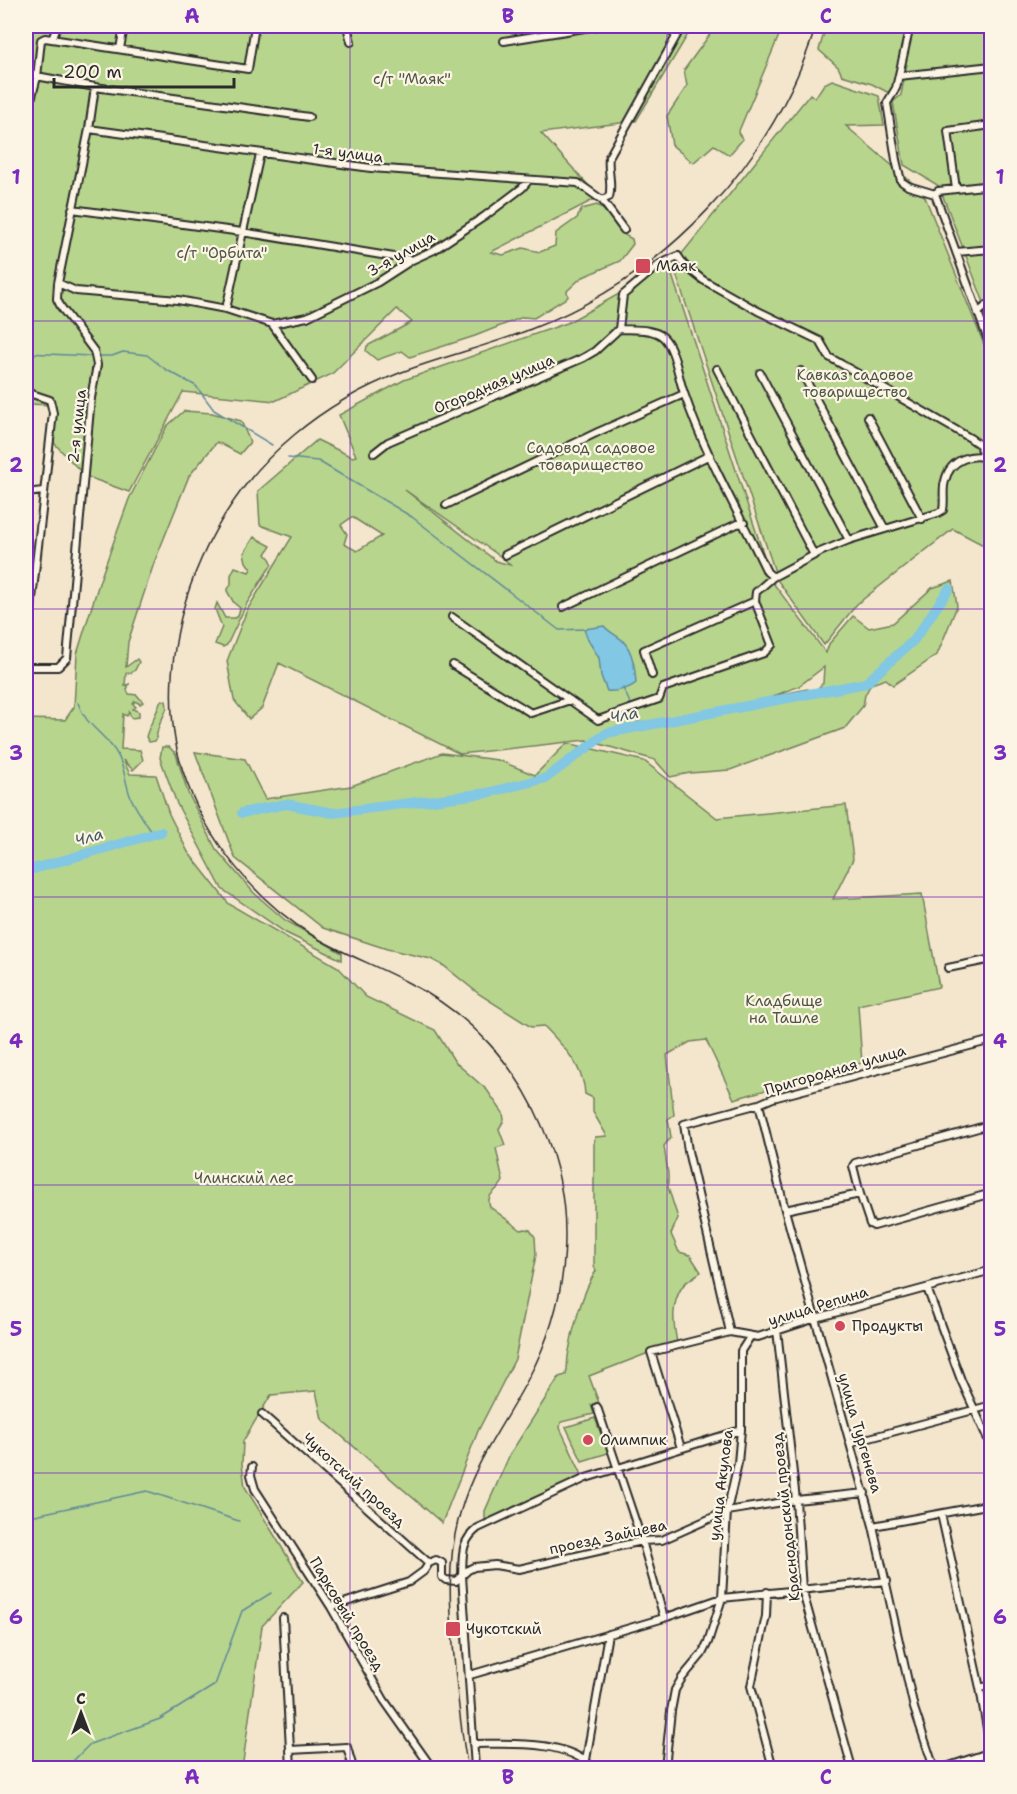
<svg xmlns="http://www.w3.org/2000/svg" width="1017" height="1794" viewBox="0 0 1017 1794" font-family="'Shantell Sans',sans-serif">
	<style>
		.green { fill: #b8d58d; stroke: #72805c; stroke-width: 1.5; fill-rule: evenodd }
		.water { fill: #82c7e3; stroke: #5f8999; stroke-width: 1.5 }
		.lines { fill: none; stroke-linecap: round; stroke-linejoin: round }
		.stream { stroke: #5f8999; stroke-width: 1.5 }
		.river { stroke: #82c7e3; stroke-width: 10 }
		.minor-casing { stroke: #2b2b2b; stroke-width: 10 }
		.minor { stroke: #fcf5e5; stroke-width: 6 }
		.rail { stroke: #2b2b2b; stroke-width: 1.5 }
		.grid { fill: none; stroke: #7b2cbf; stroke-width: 1.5; stroke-opacity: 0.55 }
		.poi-dot { fill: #d1495b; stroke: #fcf5e5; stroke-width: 2 }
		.labels { text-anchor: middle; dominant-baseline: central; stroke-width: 4.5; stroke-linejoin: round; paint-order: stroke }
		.park-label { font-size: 15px; fill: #4e5644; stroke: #fcf5e5 }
		.street-label { font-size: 15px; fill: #2b2b2b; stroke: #fcf5e5 }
		.poi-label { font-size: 15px; fill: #2b2b2b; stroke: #fcf5e5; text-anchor: start }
		.water-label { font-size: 16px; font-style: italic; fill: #455a62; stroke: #fcf5e5 }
		.neatline { fill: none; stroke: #7b2cbf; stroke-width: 2 }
		.grid-label { font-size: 20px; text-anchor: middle; font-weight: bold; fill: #7b2cbf }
	</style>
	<rect width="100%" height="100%" fill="#f4e6cd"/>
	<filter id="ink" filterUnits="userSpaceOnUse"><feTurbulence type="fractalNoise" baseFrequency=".0167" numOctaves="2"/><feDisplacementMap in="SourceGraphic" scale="12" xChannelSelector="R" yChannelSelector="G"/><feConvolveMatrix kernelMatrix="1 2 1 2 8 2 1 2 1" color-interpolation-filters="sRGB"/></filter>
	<g filter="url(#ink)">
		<path class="green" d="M26,26H693L636,121L541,133L599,197L491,252L503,255L523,248L540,252L555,246L556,233L577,218L582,209L597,205C612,213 612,230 632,239L633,244L620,261L581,278L567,291L568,297L534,318L523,317L475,336L410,357L402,351L377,360L366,351L367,346L412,322L397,309L332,374L275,401L183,392L129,492L85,476L54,443L56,405L26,404Z
			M716,26H783L738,133L743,139L729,155L714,145L693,163L672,145L667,116L687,86L684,70Z
			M826,26H991V321L939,186L904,165L893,102L901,95L907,64L904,74L889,93L872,84L842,75L838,67L819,50Z
			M832,80L879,96L884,125L846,126L923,192L991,362V549L953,529L857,604L824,645L778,581L673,265L810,94L815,98L824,84Z
			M669,266L773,583L826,653L829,644L853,616L869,628L893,623L932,588L953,581L957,606L937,655L893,685L886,679L871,684L865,695L863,706L845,728L730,770L690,773L670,777L655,760L586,740L460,754L279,663L262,708L249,719L234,700L227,661L247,610L292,537L260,525L258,491L317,440L352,457L356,456L339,415L404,380L567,323ZM405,490L504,559L510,565L496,561ZM352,517L382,536L357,551L344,544L347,534L341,525ZM824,667L823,683L815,691L807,689L774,696L799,686Z
			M184,411L212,413L241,421L250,442L240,454L217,442L189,476L154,563L128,642L126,667L137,659L139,662L135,670L131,673H126L125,686L129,684L127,690L129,694L137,695L143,702L140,704L135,701L133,704L136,707L133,709L139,712V717L131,718L129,712L127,716L123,714L121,749L140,750L143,760L133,770L123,760L130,774L156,775L169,814L188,852L229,904L338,967L366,997L435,1030L455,1062L487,1090L503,1113L504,1120L499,1129L505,1145L496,1148L503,1181C498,1192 485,1193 490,1207L521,1230L525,1229L530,1230L535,1237L536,1255L515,1359L478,1431L442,1523L322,1419L316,1391L271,1395L243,1441L242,1464L245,1487L303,1582L262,1626L243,1762L238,1768H26V719L65,720L74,707L77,654L100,580L129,499L167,426Z
			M254,537L271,546L266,554L271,560L272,564L247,603L227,645L223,647L215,644L222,627L215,609L217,603L225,618H235L238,616L240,608L234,603L227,591L231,584V575L235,567L249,572L251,569L246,562L244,553Z
			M162,700L166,701C169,711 162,716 159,726C157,731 157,736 155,741L149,742L146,737C149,725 157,714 160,702Z
			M567,743L644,761L717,818L846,805L853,859L833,899L922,894L939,987L858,1005L862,1063L734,1099L706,1040L690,1042L667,1055L674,1115L668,1119L671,1137L664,1146L668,1174V1187L678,1218L671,1234L679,1252L690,1255L701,1272C695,1276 686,1281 682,1287C671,1304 673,1323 677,1342L589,1376L599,1403L591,1405L594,1414L561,1422L560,1428L583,1477L490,1521L485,1519V1511L510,1454L559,1377L566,1375C568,1368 567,1363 568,1356C572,1332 582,1292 596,1271L594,1266V1144L595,1137L607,1136L593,1112V1098L585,1094C584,1066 562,1045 544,1026L531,1027L479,994L444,966L431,959L387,949L323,928L235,858L195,752L245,759L265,799L351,786L442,753L498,760L535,775Z
			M162,747H169L176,754L188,793L216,849L254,893L285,920L342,953V960L286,933L222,889L177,804L160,758Z
			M595,1418L608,1453L582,1461L566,1427Z"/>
		<path class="water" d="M604,626C610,633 618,636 623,641C633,651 635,669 636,683C629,689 616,692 607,691L601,676L599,658L588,640L584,629Z"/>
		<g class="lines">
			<path class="stream" d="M26,353L91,356
				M98,356H112L123,352L147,355L165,369L196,386L214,410L272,445
				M288,458L318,461L412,517L559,630L584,629
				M623,688L631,705
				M78,703C86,727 105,733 117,754C125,767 125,784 131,798C137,811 146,823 153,834
				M633,710L641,726
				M26,1517L147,1491L239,1521
				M26,1766L40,1768
				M66,1768L90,1744L160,1719L215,1685L242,1611L271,1593"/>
			<path class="river" d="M242,813L286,804L333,813L487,793L546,778L607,733L866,683L914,640L949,589
				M26,871L161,832"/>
			<g class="minor-casing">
				<path id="minor" d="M347,26L351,42
					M665,26L675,35
					M910,26L896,88L887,103L896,160L901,181L908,186L935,194
					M53,37L57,26
					M504,41L597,26
					M120,49L124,26
					M26,74L95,87L309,117
					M899,76L992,66
					M26,119L37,77L41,40L45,38L248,69L255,26
					M89,129L371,168L578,183L602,200L624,230
					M956,189L948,131L992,125
					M935,194L992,351
					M935,194L938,191L992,185
					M602,200L609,197C613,184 607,170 609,157L682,26
					M72,209L242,232L412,260
					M956,252L992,249
					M58,283L76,291L178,300L226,309L272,324L312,380
					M226,309L260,154
					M978,313L987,305H992
					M272,324L307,317L378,282L412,260L434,250L485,216L522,188L528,181
					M619,329L623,295L660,264L678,256L684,265L703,280L758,311L820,341L829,357L970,438L980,445L984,456
					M717,369L814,555
					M801,371L885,529
					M760,373L849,540
					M26,392L50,400L53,413L30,617L26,633
					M868,417L922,519
					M374,453L388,442L583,358L595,351L619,329C632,330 653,328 663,337C675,348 678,377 684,393C705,455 739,513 767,572L773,577
					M26,493L43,491
					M446,505L598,432L684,394
					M505,555L710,455
					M563,607L737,524L744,523
					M452,617L598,720L659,699L663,688L764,653L772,645L755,601L756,592L773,577L820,552L849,540L938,513L943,510C945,500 942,490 945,481C950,459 972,452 992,459
					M453,665L531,713L570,700
					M26,667H58L67,658L91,398L97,365L94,351L61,307L57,299L58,283L89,129L95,87
					M652,675L644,650L755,601
					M948,968L992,959
					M759,1104L785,1210L873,1526L914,1708L934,1768
					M860,1194L853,1166L855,1163L992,1124
					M785,1210L860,1194L870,1224L874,1226L992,1193
					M927,1288L961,1380L992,1448
					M777,1330L796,1500L802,1589L852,1768
					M730,1332L688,1151L684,1124L759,1104L773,1098L992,1040
					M597,1407L642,1541L664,1618
					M262,1414L429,1563L424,1571L409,1582L331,1607
					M851,1443L992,1405
					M681,1448L651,1352L730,1332L758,1337L816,1318L992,1270
					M252,1467L251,1475L255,1489L331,1607L384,1700L432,1768
					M941,1514L980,1688L991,1752L943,1768
					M873,1526L992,1504
					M429,1563L436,1560L442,1563V1577L446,1580L456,1581L468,1570L474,1567L495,1565L519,1569L642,1541L662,1540L727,1511L796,1500L865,1493
					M767,1592L766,1616L751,1686L773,1768
					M283,1618L291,1768
					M470,1675L664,1618L722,1598L887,1581
					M980,1688L992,1685
					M473,1744C509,1744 566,1739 593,1768
					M290,1750L347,1747L353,1768
					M586,1760L608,1634
					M475,1768L462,1576C463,1555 460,1542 478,1528L586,1478L741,1430
					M665,1768L671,1711L675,1690L682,1678L702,1654L708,1642L722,1598L727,1511L738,1463L741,1430V1351L750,1337"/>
			</g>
			<use href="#minor" class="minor"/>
			<path class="rail" d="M468,1768C462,1739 459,1709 456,1679C451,1622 444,1565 461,1510C475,1461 505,1423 528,1379C570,1301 578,1209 543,1128C516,1064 469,1013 407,982C377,966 344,954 315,937C248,896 195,826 177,750C170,717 170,681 175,648C187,567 231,487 294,435C326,408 363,387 402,372C444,356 489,346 531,329C666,277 773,163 816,26"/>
		</g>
	</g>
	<path class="grid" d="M350,26V1768M667,26V1768M26,321H992M26,609H992M26,897H992M26,1185H992M26,1473H992"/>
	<g class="poi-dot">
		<rect x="635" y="258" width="16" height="16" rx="3"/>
		<circle cx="840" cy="1326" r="6"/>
		<circle cx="588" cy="1440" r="6"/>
		<rect x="445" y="1621" width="16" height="16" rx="3"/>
	</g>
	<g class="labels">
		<g class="park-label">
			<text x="412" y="79">с/т "Маяк"</text>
			<text x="222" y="253">с/т "Орбита"</text>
			<text x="855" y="375">Кавказ садовое<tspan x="855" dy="17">товарищество</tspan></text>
			<text x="591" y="448">Садовод садовое<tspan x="591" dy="17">товарищество</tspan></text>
			<text x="784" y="1001">Кладбище<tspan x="784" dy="17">на Ташле</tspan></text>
			<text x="244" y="1178">Члинский лес</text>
		</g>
		<g class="street-label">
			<text transform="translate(348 153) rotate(7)">1-я улица</text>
			<text transform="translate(401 254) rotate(-30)">3-я улица</text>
			<text transform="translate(494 384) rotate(-23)">Огородная улица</text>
			<text transform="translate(77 426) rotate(-84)">2-я улица</text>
			<text transform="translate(835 1070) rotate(-16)">Пригородная улица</text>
			<text transform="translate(818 1306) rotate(-17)">улица Репина</text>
			<text transform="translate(860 1433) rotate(74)">улица Тургенева</text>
			<text transform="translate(354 1480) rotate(42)">Чукотский проезд</text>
			<text transform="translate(721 1485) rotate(-83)">улица Акулова</text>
			<text transform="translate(786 1517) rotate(-96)">Краснодонский проезд</text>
			<text transform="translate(608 1537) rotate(-12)">проезд Зайцева</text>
			<text transform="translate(347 1614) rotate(59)">Парковый проезд</text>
		</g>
		<g class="poi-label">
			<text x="656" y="266">Маяк</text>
			<text x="852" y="1326">Продукты</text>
			<text x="600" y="1440">Олимпик</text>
			<text x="466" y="1629">Чукотский</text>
		</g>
		<g class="water-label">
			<text transform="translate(624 715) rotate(-12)">Чла</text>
			<text transform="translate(89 837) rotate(-16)">Чла</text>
		</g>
	</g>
	<rect width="1017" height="1794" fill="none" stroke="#fcf5e5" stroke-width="66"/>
	<g transform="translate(81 1713)" stroke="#fcf5e5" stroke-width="4.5" paint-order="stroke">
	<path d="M0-4.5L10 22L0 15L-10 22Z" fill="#2b2b2b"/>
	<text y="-9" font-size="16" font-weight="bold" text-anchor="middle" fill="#2b2b2b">С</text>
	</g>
	<path d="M54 78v9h180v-9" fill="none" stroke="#2b2b2b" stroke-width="3"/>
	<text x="63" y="78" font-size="18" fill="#2b2b2b" stroke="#fcf5e5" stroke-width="4.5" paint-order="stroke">200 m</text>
	<rect x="33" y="33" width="951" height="1728" class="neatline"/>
	<g class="grid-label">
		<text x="192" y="23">A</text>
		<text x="508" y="23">B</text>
		<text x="826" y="23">C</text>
		<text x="16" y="184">1</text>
		<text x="1000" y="184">1</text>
		<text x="16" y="472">2</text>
		<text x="1000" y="472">2</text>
		<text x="16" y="760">3</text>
		<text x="1000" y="760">3</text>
		<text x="16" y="1048">4</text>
		<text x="1000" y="1048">4</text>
		<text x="16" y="1336">5</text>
		<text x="1000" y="1336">5</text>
		<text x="16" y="1624">6</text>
		<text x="1000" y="1624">6</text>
		<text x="192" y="1784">A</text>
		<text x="508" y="1784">B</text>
		<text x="826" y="1784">C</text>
	</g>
</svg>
